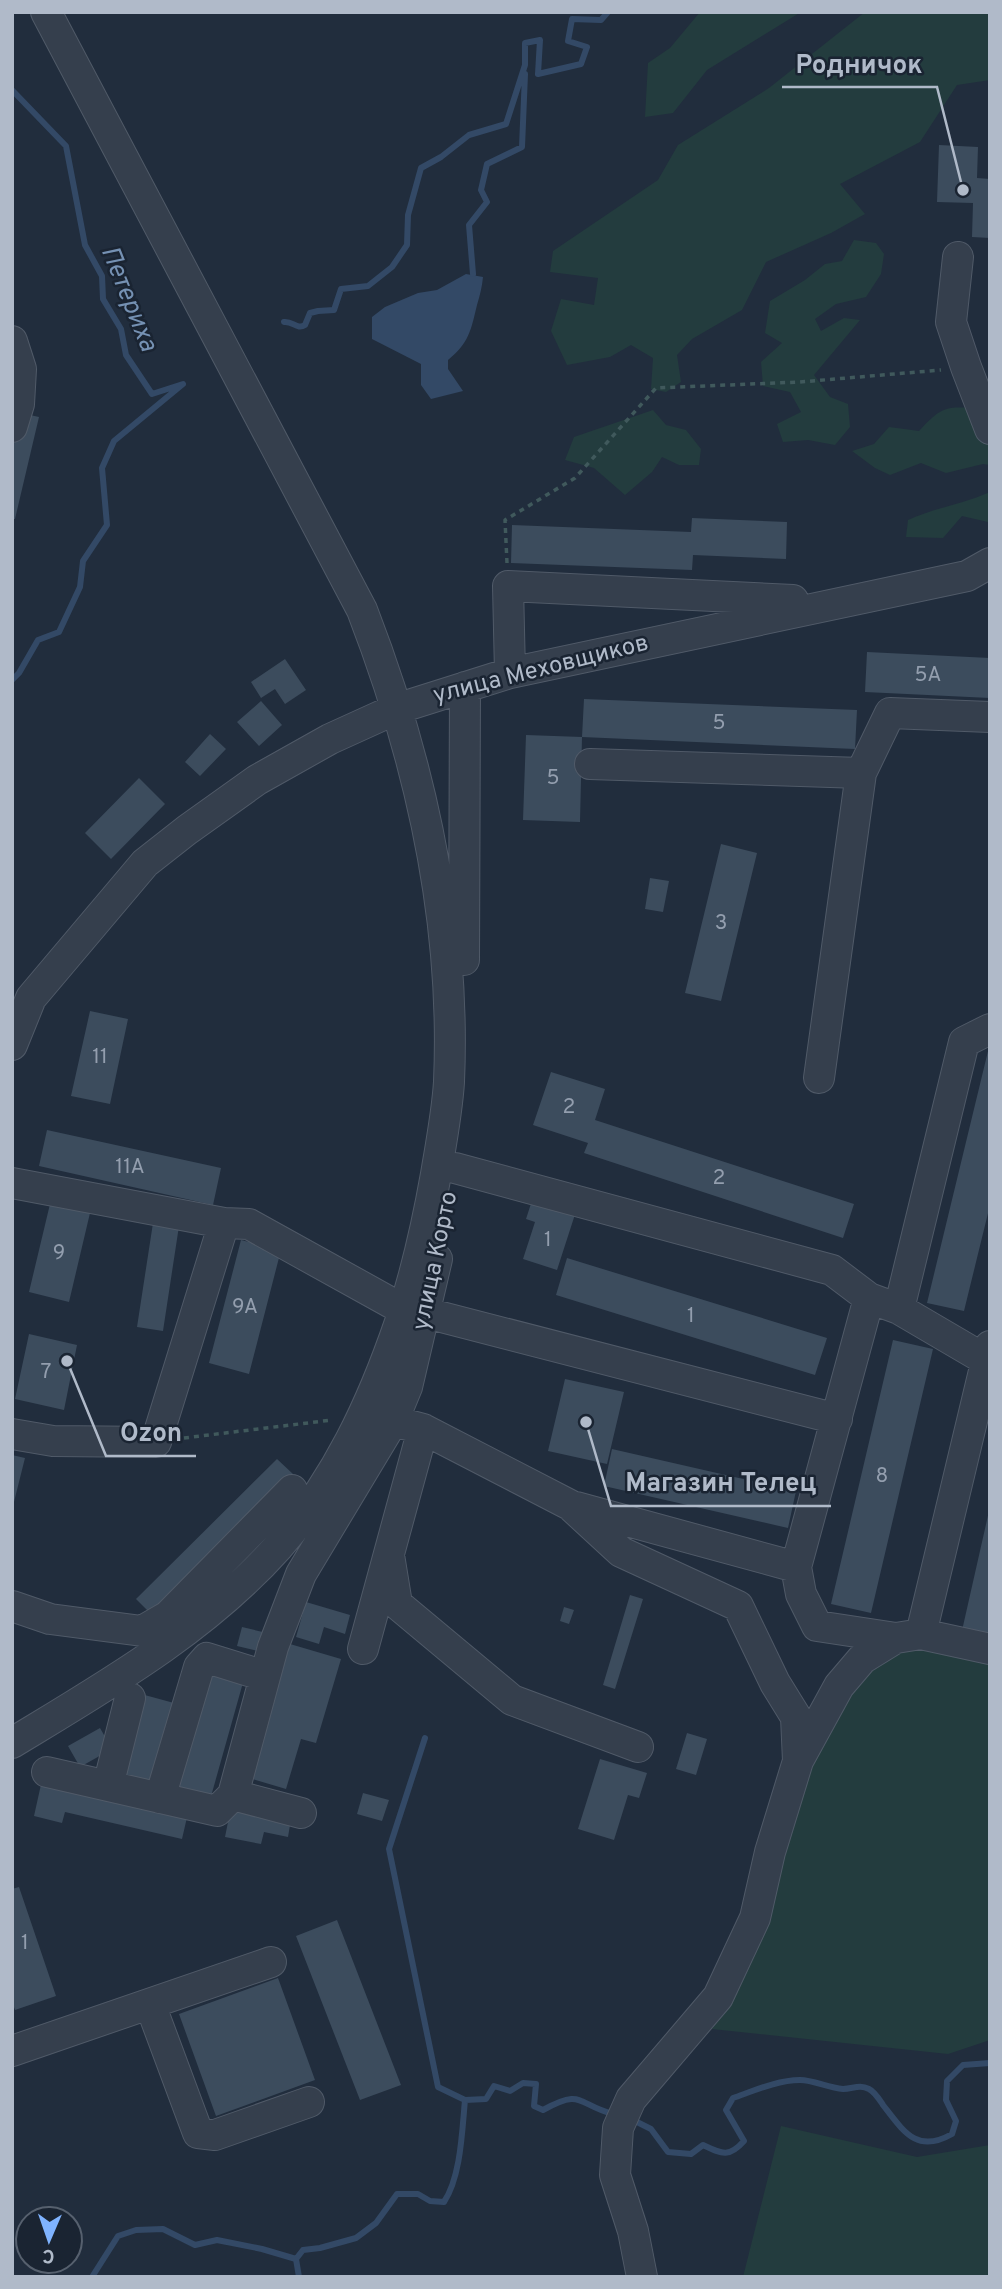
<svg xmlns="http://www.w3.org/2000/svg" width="1002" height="2289" viewBox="0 0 1002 2289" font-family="Overpass,sans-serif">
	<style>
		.green { fill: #233c3e }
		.water { fill: #334966 }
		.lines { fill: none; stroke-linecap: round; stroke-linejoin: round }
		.stream { stroke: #334966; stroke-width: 6 }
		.building { fill: #3c4c5d }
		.minor-casing { stroke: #505a68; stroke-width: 32 }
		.path { stroke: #40595c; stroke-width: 3.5; stroke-dasharray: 5 5; stroke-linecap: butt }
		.minor { stroke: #353f4d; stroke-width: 30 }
		.labels { text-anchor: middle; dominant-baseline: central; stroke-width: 5; stroke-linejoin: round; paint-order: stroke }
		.number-label { font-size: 21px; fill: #939eae }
		.street-label { font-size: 24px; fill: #b0bac9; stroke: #1a2432 }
		.water-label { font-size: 26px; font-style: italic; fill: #7591b3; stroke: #1a2432 }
		.leader { fill: none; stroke: #b0bac9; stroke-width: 2.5 }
		.callout-dot { fill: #b0bac9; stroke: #1a2432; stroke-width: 2.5 }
		.callout-label { font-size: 26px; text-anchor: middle; font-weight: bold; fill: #b0bac9; stroke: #1a2432; stroke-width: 5; stroke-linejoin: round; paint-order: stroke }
	</style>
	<rect width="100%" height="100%" fill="#212d3d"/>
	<path class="green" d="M700,12H801L707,70L673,113L645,117L648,63L670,48Z
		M865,12H990V80L957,85L920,142L840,184L865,214L831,233L766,262L742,310L692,339L677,355L681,382L666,392L651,389L653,358L631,345L610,357L567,365L551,331L561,299L594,305L598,278L550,272L553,251L658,180L678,145L769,88Z
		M854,240L876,243L884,254L881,274L866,297L836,304L815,319L821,331L844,318L860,320L814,375L830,397L848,404L850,427L835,445L808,440L783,442L777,424L801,412L790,392L763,386L761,362L782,343L765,333L770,301L805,280L825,264L842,261Z
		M990,391V465L983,464L946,473L921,463L890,475L875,468L852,451L874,444L889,427L919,431C943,405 947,406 981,409Z
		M653,410L666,425L686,430L701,449L699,465H679L662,457L652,472L625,495L594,468L565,460L574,437Z
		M990,492V521L988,522L962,516L943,538L906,537L908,520C934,508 963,504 990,492Z
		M908,1647L990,1663V2040L948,2054L712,2029L765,1923L810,1759L847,1689L878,1663Z
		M781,2126L917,2157L990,2145V2277H743Z"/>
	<path class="water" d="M466,274L483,277C482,287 480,295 477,305C471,330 469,343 448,360V369L463,391L431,399L421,385V364L372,339V317L385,307L418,293L437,290Z"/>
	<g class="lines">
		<path class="stream" d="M12,90L66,146L85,245L102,276L103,299L121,329L126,355L152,394L183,384L114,441L102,468L107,525L83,561L80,587L59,632L38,640L19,673L12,680
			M473,274L469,225L487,202L481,190L487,164L522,147L525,74
			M284,322C293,321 297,330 305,325L310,313L318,311L334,310L341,289L368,286L392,267L407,245L408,215L421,168L441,157L469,135L506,124L525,65V43L540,40L538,74L581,64L587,47L568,41L572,19L601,20L608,12
			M425,1738L389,1849L438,2087L465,2100
			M631,2119L651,2129L668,2152L691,2154L703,2145C722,2154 729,2158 744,2141L726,2110L733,2098C753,2091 778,2080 800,2080C814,2080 828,2088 843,2089C853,2089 859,2084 869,2089C875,2092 879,2099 883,2105C904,2132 917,2154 952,2134L956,2121L946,2100L947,2081L963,2065L990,2063
			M296,2259L303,2250L320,2248L356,2238L376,2223L397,2194H418L430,2201L444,2202C461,2176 462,2131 465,2100L486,2099L494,2086L510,2091L523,2083L536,2084L534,2106L543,2110C583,2088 576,2104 613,2114
			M296,2259L299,2277
			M92,2277L118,2236L136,2230L163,2229L195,2245L217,2240L262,2249L296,2259"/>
	</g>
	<path class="building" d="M939,145L978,147L977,178L990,179V238L972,237L973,203L937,202Z
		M21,413L39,417L15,519H12V452Z
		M692,518L787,522L786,559L693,555L692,570L511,563L512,525L691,532Z
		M867,652L990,658V698L865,692Z
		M285,659L306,690L285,704L275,689L261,698L251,682Z
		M584,699L857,710L855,749L582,737Z
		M261,701L282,725L259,746L237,722Z
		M210,734L226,749L200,776L185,762Z
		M526,735L582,737L580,822L523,820Z
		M139,778L165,804L111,859L85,833Z
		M721,844L757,853L721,1001L685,993Z
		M650,878L669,881L663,912L645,909Z
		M90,1011L128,1019L110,1104L71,1096Z
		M989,1047L990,1205L964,1311L927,1303Z
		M551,1072L605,1089L595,1120L854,1204L843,1238L584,1153L588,1143L533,1125Z
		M47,1130L221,1168L213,1205L39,1166Z
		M537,1185L580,1199L557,1270L523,1259L535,1222L526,1219Z
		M50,1204L90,1213L69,1302L29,1292Z
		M153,1223L179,1226L163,1331L137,1327Z
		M241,1240L281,1250L249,1374L209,1363Z
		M567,1258L827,1338L815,1375L556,1295Z
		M29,1334L77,1345L64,1410L15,1399Z
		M893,1340L933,1349L871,1613L831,1604Z
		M565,1379L624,1392L607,1464L548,1451Z
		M612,1449L796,1491L788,1528L604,1486Z
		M12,1455L25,1458L13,1506H12Z
		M277,1459L293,1474L152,1615L136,1599Z
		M989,1511H990V1641L961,1635Z
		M630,1595L643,1599L615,1689L603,1685Z
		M306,1602L350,1615L345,1634L324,1627L319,1644L296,1637Z
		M564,1607L574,1610L569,1624L560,1621Z
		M242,1627L267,1633L262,1652L237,1646Z
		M290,1644L341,1659L316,1743L301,1739L286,1789L249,1778Z
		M210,1670L244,1679L210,1800L177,1791Z
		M141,1694L174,1703L152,1786L119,1777Z
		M100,1728L112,1749L80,1767L68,1746Z
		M687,1733L707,1739L696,1775L676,1769Z
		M600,1759L647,1773L639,1798L628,1795L614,1840L578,1829Z
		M42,1780L188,1813L182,1839L65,1812L62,1823L34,1816Z
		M363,1793L389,1800L382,1821L357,1814Z
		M231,1807L291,1819L288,1837L264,1832L261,1844L225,1837Z
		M19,1887L56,1996L15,2010L12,2002V1889Z
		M337,1920L401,2085L360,2100L296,1936Z
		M278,1978L315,2080L216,2116L179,2014Z"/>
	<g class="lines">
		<g class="minor-casing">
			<path id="minor" d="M958,257L951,322L966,367L990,429
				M12,341L21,369L19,404L12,427
				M510,673L508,586L793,600
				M590,764L861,773L890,713L990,717
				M464,960L465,687
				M12,1045L31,998L145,863L187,830L257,780L330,739L396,709L510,673L967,576L990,563
				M819,1078L861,773
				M455,1168L832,1270L869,1298L899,1309L986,1360
				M12,1183L224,1223L249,1224L404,1310L426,1313L837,1419
				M899,1309L964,1042L990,1029
				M393,1421L423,1429L570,1505L621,1552L738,1606L775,1683L796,1717L798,1761L770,1852L755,1918L718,1997L631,2099L618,2128L615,2175L633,2231L642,2277
				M12,1434L53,1441L156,1442L224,1223
				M576,1507L796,1567L869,1298
				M389,1555L397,1604L512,1700L638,1747
				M796,1567L801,1594L817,1626L896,1638
				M12,1606L50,1619L142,1631L168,1616L292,1490
				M921,1634L990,1346
				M363,1649L423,1429
				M12,1743C106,1686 204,1630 278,1547C336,1481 372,1404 400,1322C416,1273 427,1225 436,1174C441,1144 447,1113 449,1082C456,921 420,760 362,610L46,12
				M799,1759L839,1686L862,1659L896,1638L921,1634L990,1649
				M47,1772L217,1811L233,1795L301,1813
				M108,1786L130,1698
				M233,1795L273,1647L301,1574L393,1421L407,1387L437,1259
				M160,1798L199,1667L207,1658L265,1676
				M150,2004L198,2133L215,2135L309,2102
				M12,2051L271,1962"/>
		</g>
		<path class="path" d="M507,563L505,520L575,478L656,388L800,382L941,370
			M184,1438L332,1420"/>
		<use href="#minor" class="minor"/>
	</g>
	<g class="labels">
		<g class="number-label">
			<text x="928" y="675">5А</text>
			<text x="719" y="723">5</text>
			<text x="553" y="778">5</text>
			<text x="721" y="923">3</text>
			<text x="100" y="1057">11</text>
			<text x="569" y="1107">2</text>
			<text x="130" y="1167">11А</text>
			<text x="719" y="1178">2</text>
			<text x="548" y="1240">1</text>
			<text x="59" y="1253">9</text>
			<text x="245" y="1307">9А</text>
			<text x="691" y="1316">1</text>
			<text x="46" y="1372">7</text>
			<text x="882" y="1476">8</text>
			<text x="25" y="1943">1</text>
		</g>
		<g class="street-label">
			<text transform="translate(541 670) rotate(-14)">улица Меховщиков</text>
			<text transform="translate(436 1261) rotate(-78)">улица Корто</text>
		</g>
		<g class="water-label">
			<text transform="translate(128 299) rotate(68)">Петериха</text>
		</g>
	</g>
	<path class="leader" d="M963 190L937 87H782M67 1361L106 1456H196M586 1422L611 1506H831"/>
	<g class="callout-dot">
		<circle cx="963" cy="190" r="7"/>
		<circle cx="67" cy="1361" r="7"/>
		<circle cx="586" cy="1422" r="7"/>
	</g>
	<g class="callout-label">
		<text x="859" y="73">Родничок</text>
		<text x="151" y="1441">Ozon</text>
		<text x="721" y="1491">Магазин Телец</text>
	</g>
	<rect width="1002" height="2289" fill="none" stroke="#b0bac9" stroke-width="28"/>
	<g transform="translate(49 2240) rotate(182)"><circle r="33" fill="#1a2432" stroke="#56606e" stroke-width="2"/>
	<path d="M0-5L12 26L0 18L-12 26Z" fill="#7fb3ff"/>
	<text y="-10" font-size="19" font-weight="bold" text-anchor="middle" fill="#b0bac9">С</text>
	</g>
</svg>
